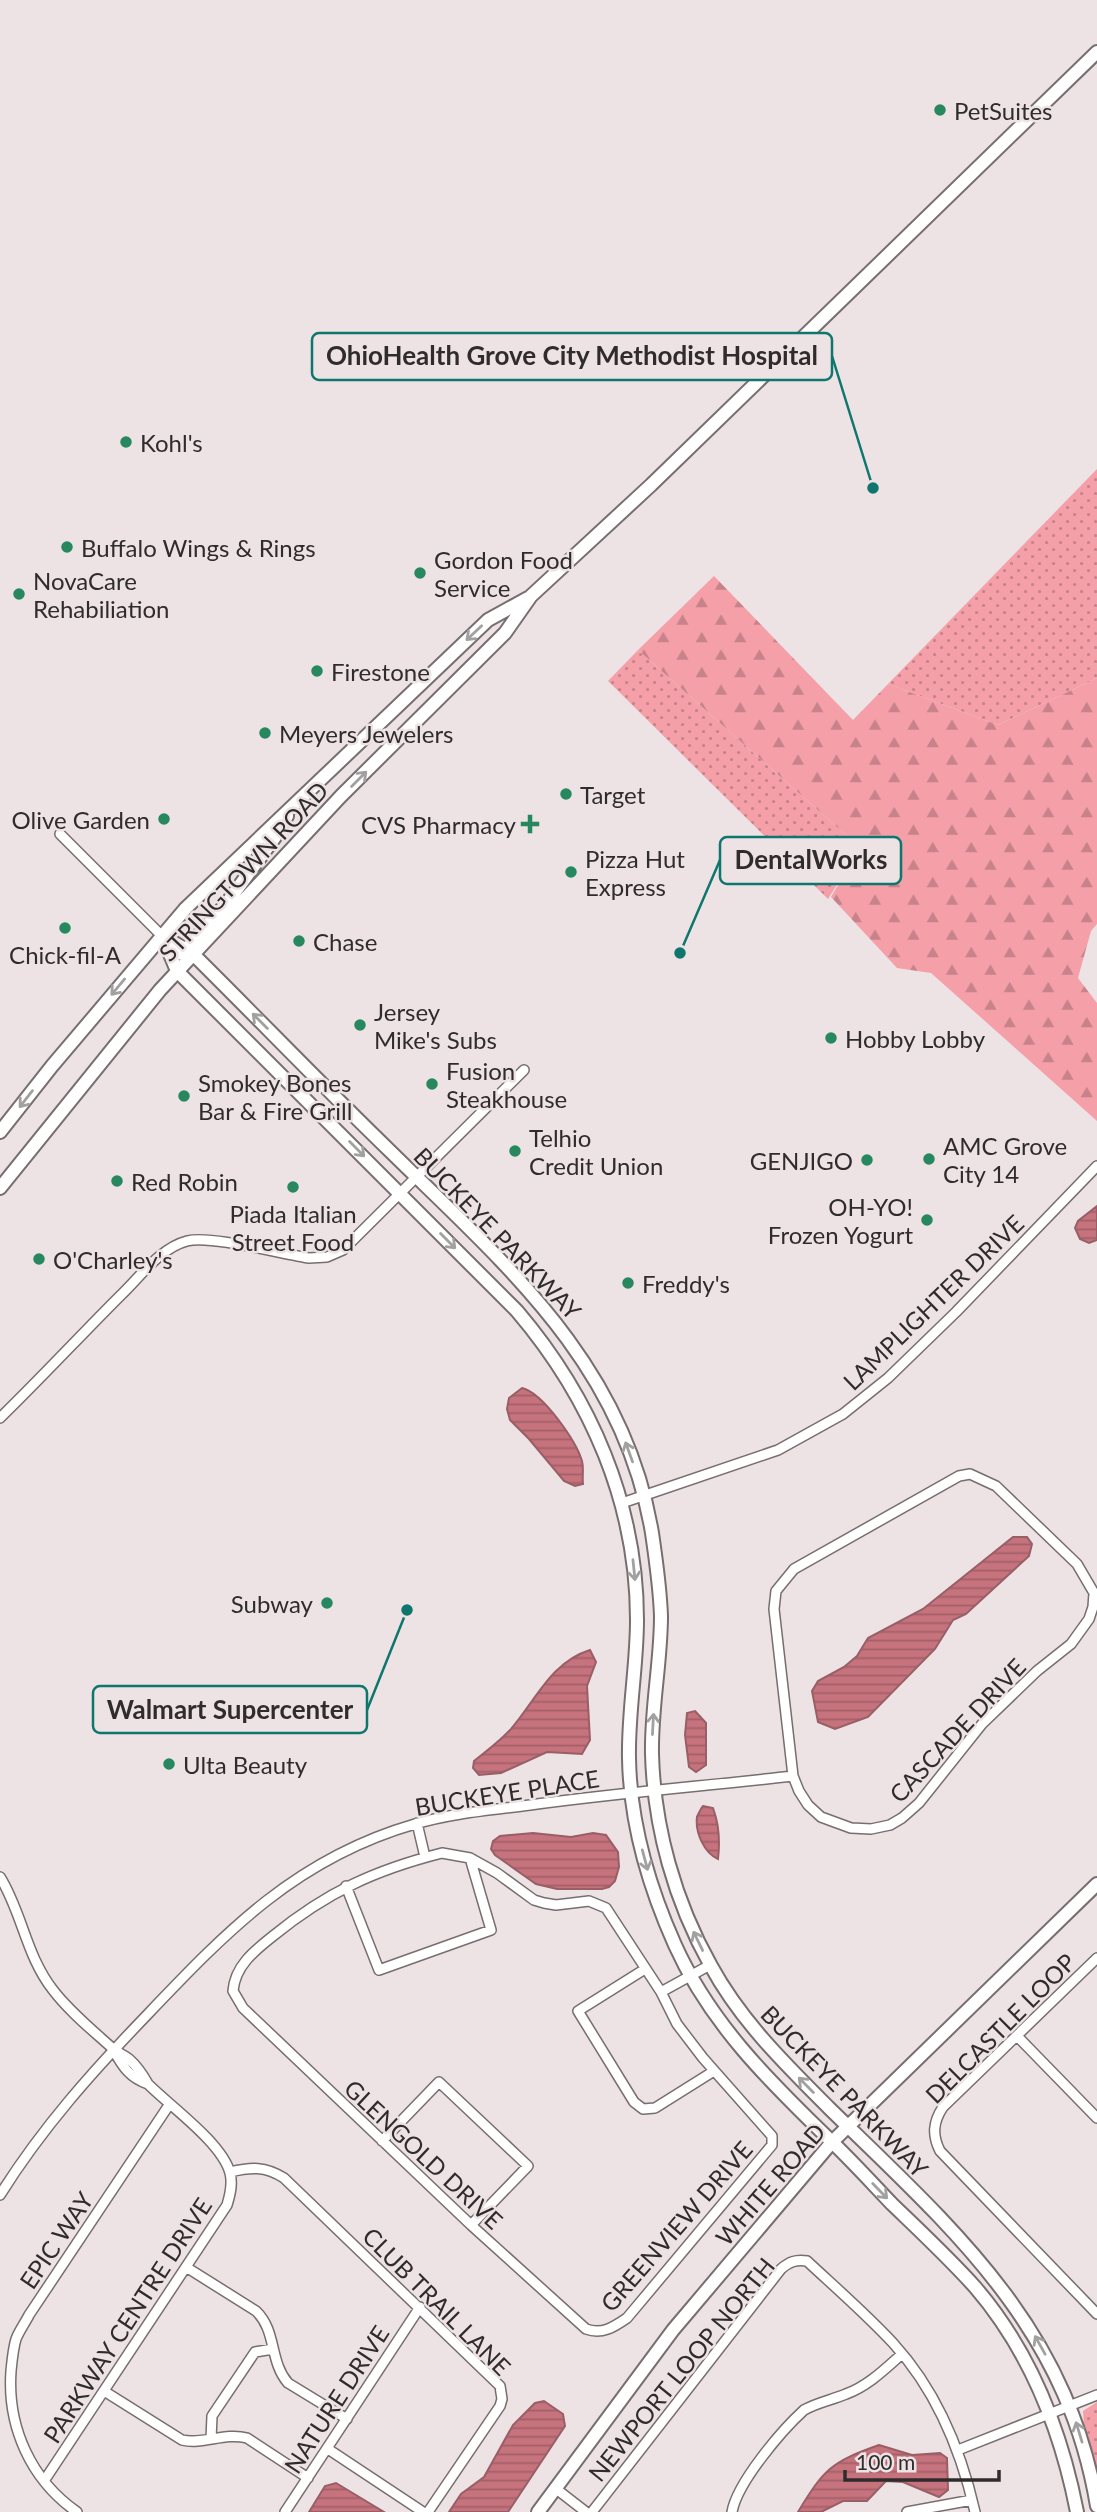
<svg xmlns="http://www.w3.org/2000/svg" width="1097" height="2512" viewBox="0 0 1097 2512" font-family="Lato,sans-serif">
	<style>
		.grass { fill: url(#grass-dots) }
		.forest { fill: url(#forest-firs) }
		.water { fill: url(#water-rules); stroke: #995e66; stroke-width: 2 }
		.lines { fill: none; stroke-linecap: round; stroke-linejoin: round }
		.street-casing { stroke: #776e6f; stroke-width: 12 }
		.secondary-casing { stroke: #776e6f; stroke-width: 16 }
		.street { stroke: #fff; stroke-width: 9 }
		.secondary { stroke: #fff; stroke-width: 12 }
		.oneway { stroke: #a2a0a0 }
		.poi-dot { fill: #278860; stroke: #ede3e4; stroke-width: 2.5 }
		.labels { text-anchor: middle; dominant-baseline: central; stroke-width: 5; stroke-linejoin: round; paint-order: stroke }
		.poi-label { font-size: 24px; fill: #302c2d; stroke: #ede3e4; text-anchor: start }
		.street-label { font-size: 24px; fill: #302c2d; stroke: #ede3e4 }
		.leader { fill: none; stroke: #0f766e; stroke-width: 2.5 }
		.callout-dot { fill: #0f766e; stroke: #ede3e4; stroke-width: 2.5 }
		.callout { fill: #ede3e4; stroke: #0f766e; stroke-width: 2.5 }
		.callout-label { font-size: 26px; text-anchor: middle; font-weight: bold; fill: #302c2d }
	</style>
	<defs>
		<pattern id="grass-dots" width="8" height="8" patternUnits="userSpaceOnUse" patternTransform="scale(1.75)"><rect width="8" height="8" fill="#f59fa9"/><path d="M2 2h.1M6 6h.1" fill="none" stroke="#c7828a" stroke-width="1.8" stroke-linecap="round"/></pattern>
		<pattern id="forest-firs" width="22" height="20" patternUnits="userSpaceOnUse" patternTransform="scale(1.75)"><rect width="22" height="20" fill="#f59fa9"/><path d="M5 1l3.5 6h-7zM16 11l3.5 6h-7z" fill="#c7828a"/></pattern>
		<pattern id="water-rules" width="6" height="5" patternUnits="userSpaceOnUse" patternTransform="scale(1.75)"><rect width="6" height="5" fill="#c6737e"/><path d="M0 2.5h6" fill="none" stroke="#a15f68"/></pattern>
	</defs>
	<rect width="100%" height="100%" fill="#ede3e4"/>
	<path class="grass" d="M1097,469V678L998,725L888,684Z
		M638,650L847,836L855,856L828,899L608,681Z
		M1097,2402V2478L1084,2427L1083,2411Z"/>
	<path class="forest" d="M714,576L853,720L888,684L998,725L1097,678V924L1091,931L1078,978L1097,1003V1121L931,973L897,968L831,897L855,856L847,836L638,650Z"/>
	<path class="water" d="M1097,1206V1240L1089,1243L1080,1239L1075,1228L1078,1221Z
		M522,1388C543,1393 576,1441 582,1461C584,1468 582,1477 583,1484L575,1486L564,1481L529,1439L510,1420L507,1409L509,1398Z
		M1013,1537H1027L1032,1544L1029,1556L966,1614L953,1620L935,1649L868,1717L835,1729L818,1722L812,1691L818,1681L844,1667L857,1656L868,1638L923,1609Z
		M590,1650L596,1662L587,1686L590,1740L582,1754L547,1752L501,1773L479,1775L473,1768L474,1761C487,1751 500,1741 511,1729C536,1700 551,1662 590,1650Z
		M695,1711L706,1723V1765L696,1772L689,1767L685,1735L687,1713Z
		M703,1806L713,1808C719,1824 720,1842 718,1859C704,1853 695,1832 697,1817C697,1816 702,1807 703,1806Z
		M533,1833L571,1837L593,1833L606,1835L618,1852L619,1867L615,1881L609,1887L602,1889H557L536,1884L495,1855L491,1849L493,1841L500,1836Z
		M544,2401L563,2414L565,2426L508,2512H449L461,2494L484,2477L513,2425L535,2403Z
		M879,2445L912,2455L940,2453L947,2458L948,2490L939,2497L903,2482L886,2481L867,2501H843L821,2512H798C824,2469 831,2462 879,2445Z
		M336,2483L384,2512H309L325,2486Z"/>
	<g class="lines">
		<g class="street-casing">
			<path id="street" d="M60,834L161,935
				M0,1418C41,1378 80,1336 121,1295C140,1277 160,1248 187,1241C211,1235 282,1254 309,1258L327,1257L343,1250L524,1070
				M970,1474L996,1486L1077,1564L1094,1593L1093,1607L1089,1619L1071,1644L1037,1671L982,1724L919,1803L902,1818L890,1825L871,1829L851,1828L821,1817L808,1805L799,1791L793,1776L774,1609L776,1591L794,1569L959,1476Z
				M622,1503L778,1450L843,1414L888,1378L956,1312L1097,1166
				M417,1823L425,1857
				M442,1853L470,1858L497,1873L534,1900L544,1903L556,1905L589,1901L606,1908L661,1992L677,2024L703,2058L772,2136V2145L627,2318C614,2327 602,2335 586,2329L471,2225L243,2008L233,1991C235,1966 254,1951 273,1936C327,1892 375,1870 442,1853Z
				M0,1877C22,1912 26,1956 53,1990C69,2011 91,2029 111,2047C116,2052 123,2054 129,2059C137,2066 143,2075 148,2084C171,2107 222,2143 230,2173C233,2184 230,2195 227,2205L44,2481
				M346,1886L379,1970L491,1930L470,1858
				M1097,1958L943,2107C933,2122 932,2135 940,2151L1097,2314
				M645,1969L578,2011L634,2102L643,2109L655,2108L714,2071
				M661,1992L710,1965
				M1017,2036L1097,2118
				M114,2051C123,2067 130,2078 148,2084
				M382,2141L439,2082L528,2166L471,2225
				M230,2172C251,2167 265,2166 284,2178L500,2386L502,2399L500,2406L428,2512
				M0,2195C42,2128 92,2072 147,2015C228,1930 297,1858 415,1824C452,1813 491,1810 530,1805C617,1793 705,1786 793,1776
				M186,2267L256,2311C277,2331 269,2361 288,2383L347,2419
				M104,2391L182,2440C203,2445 225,2432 247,2438L308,2478
				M211,2439L212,2416L255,2352L273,2349
				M328,2449L423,2512
				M958,2450L1097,2395
				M555,2488L586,2512
				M77,2512C31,2480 7,2427 11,2371C12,2361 13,2349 16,2339C19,2331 25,2323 29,2315L169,2105
				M285,2512L420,2307
				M592,2512L781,2269C789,2262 796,2259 807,2261C836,2288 866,2314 893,2343C936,2390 961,2450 975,2512
				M732,2512C737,2483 781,2431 804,2410C818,2402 832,2400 846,2394C868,2386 885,2369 902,2354
				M907,2512L972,2500"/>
		</g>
		<g class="secondary-casing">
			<path id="secondary" d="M161,935L193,954L214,975C273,1034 331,1094 391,1152C506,1265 624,1364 652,1533C656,1560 660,1588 661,1616C661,1662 651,1708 652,1754C654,1828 675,1902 711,1966C741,2021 785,2064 829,2108C952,2228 1067,2326 1097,2506
				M162,935L177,971L517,1311C591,1398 637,1504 637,1620C637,1666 628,1712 629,1758C630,1822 649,1887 675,1945C710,2023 769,2081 829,2139C851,2160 871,2182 892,2204C920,2231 949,2258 975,2287C1030,2351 1061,2430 1077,2512
				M182,954L227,903L275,837L287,816
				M0,1132L52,1066L186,908L488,620L528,598
				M0,1188L160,990L341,796L505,633L531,596L651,485L1097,52
				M538,2512L673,2330L832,2142L1097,1884"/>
		</g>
		<use href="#street" class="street"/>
		<use href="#secondary" class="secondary"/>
	</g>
	<defs><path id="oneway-shaft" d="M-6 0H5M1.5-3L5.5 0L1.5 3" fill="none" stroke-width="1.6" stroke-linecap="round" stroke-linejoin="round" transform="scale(1.75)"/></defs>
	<g class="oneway">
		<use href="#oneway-shaft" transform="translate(474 633) rotate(137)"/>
		<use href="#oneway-shaft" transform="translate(359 779) rotate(-45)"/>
		<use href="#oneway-shaft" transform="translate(118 987) rotate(130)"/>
		<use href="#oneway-shaft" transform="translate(260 1021) rotate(-135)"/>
		<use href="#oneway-shaft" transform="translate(26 1099) rotate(128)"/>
		<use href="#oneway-shaft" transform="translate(357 1149) rotate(45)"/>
		<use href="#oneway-shaft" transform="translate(448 1241) rotate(45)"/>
		<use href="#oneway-shaft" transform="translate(629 1452) rotate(-110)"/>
		<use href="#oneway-shaft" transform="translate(634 1570) rotate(84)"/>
		<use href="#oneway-shaft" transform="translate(653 1724) rotate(-87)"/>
		<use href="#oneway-shaft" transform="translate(645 1860) rotate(75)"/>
		<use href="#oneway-shaft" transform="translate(698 1941) rotate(-116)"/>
		<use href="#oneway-shaft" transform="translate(806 2085) rotate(-135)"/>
		<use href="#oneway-shaft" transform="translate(880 2191) rotate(46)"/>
		<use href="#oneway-shaft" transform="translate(1040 2345) rotate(-119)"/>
		<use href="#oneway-shaft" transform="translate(1079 2432) rotate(-107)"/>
	</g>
	<g class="poi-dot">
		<circle cx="940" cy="110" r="7"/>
		<circle cx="126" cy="442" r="7"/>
		<circle cx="67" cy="547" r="7"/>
		<circle cx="420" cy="573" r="7"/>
		<circle cx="19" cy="594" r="7"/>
		<circle cx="317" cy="671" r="7"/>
		<circle cx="265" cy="733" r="7"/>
		<circle cx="566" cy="794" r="7"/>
		<circle cx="164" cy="819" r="7"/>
		<path d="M526.5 813.5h7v7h7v7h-7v7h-7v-7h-7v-7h7z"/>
		<circle cx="571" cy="872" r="7"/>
		<circle cx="65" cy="928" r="7"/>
		<circle cx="299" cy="941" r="7"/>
		<circle cx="360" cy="1025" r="7"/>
		<circle cx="831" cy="1038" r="7"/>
		<circle cx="432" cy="1084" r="7"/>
		<circle cx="184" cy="1096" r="7"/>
		<circle cx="515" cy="1151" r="7"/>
		<circle cx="929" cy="1159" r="7"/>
		<circle cx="867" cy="1160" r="7"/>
		<circle cx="117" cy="1181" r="7"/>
		<circle cx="293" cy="1187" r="7"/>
		<circle cx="927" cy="1220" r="7"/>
		<circle cx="39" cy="1259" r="7"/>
		<circle cx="628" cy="1283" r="7"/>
		<circle cx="327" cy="1603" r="7"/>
		<circle cx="169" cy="1764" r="7"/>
	</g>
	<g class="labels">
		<g class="poi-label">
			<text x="954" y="110">PetSuites</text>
			<text x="140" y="442">Kohl's</text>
			<text x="81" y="547">Buffalo Wings &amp; Rings</text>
			<text x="434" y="559">Gordon Food<tspan x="434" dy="28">Service</tspan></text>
			<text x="33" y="580">NovaCare<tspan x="33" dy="28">Rehabiliation</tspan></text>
			<text x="331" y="671">Firestone</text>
			<text x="279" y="733">Meyers Jewelers</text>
			<text x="580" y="794">Target</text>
			<text x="150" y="819" text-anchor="end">Olive Garden</text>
			<text x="516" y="824" text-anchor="end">CVS Pharmacy</text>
			<text x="585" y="858">Pizza Hut<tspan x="585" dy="28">Express</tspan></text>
			<text x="313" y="941">Chase</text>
			<text x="65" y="954" text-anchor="middle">Chick-fil-A</text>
			<text x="374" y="1011">Jersey<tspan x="374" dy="28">Mike's Subs</tspan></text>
			<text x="845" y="1038">Hobby Lobby</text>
			<text x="446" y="1070">Fusion<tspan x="446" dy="28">Steakhouse</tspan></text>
			<text x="198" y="1082">Smokey Bones<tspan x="198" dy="28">Bar &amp; Fire Grill</tspan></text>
			<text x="529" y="1137">Telhio<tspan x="529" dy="28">Credit Union</tspan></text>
			<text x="943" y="1145">AMC Grove<tspan x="943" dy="28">City 14</tspan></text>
			<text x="853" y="1160" text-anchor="end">GENJIGO</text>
			<text x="131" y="1181">Red Robin</text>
			<text x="913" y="1206" text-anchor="end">OH-YO!<tspan x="913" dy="28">Frozen Yogurt</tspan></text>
			<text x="293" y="1213" text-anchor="middle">Piada Italian<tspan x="293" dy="28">Street Food</tspan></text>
			<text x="53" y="1259">O'Charley's</text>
			<text x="642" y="1283">Freddy's</text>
			<text x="313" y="1603" text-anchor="end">Subway</text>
			<text x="183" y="1764">Ulta Beauty</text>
		</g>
		<g class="street-label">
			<text transform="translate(243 871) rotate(-47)">STRINGTOWN ROAD</text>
			<text transform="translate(498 1233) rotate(46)">BUCKEYE PARKWAY</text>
			<text transform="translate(933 1302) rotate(-44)">LAMPLIGHTER DRIVE</text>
			<text transform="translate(957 1730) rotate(-47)">CASCADE DRIVE</text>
			<text transform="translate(507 1792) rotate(-9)">BUCKEYE PLACE</text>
			<text transform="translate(1000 2028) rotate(-45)">DELCASTLE LOOP</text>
			<text transform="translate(845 2091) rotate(46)">BUCKEYE PARKWAY</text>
			<text transform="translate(424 2154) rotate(43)">GLENGOLD DRIVE</text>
			<text transform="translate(770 2184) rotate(-49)">WHITE ROAD</text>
			<text transform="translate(676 2226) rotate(-49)">GREENVIEW DRIVE</text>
			<text transform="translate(56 2240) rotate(-56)">EPIC WAY</text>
			<text transform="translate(437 2301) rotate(45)">CLUB TRAIL LANE</text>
			<text transform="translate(127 2320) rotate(-57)">PARKWAY CENTRE DRIVE</text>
			<text transform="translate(681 2369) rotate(-51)">NEWPORT LOOP NORTH</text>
			<text transform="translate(336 2399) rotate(-57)">NATURE DRIVE</text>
		</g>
	</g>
	<path class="leader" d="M873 488L832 356M680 953L720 860M407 1610L367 1710"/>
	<g class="callout-dot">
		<circle cx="873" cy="488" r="7"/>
		<circle cx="680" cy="953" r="7"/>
		<circle cx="407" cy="1610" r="7"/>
	</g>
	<g class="callout">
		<rect x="312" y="333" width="520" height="47" rx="7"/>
		<rect x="720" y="837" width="181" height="47" rx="7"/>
		<rect x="93" y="1686" width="274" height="47" rx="7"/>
	</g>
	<g class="callout-label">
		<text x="572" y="365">OhioHealth Grove City Methodist Hospital</text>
		<text x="811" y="869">DentalWorks</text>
		<text x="230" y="1719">Walmart Supercenter</text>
	</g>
	<path d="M845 2470v10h154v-10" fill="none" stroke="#302c2d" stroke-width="3.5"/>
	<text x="856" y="2470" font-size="21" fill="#302c2d" stroke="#ede3e4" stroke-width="5" paint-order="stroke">100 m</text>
</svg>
